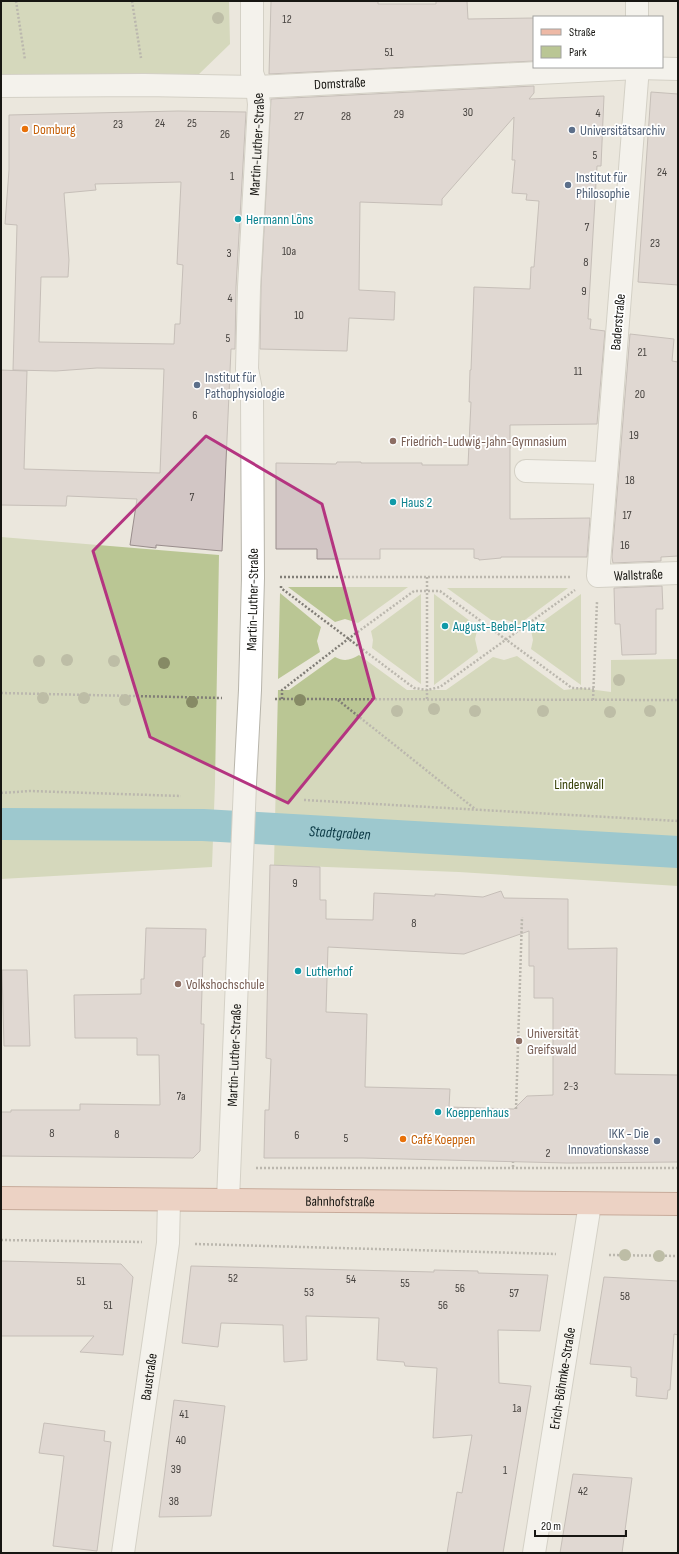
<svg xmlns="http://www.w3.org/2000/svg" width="679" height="1554" viewBox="0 0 679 1554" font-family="'Sofia Sans Condensed',sans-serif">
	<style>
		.green { fill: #bac694 }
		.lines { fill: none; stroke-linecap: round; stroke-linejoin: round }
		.canal { stroke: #3ea2bc; stroke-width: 32 }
		.building { fill: #d2c6c5; stroke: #998d8c; fill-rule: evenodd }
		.minor-casing { stroke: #b8b5ab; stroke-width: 24 }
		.major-casing { stroke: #9c614b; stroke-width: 24 }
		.path { stroke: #807d76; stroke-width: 2.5; stroke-dasharray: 2 2; stroke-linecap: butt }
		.minor { stroke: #fff; stroke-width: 22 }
		.major { stroke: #eeb9a6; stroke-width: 22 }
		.tree { fill: #868a65 }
		.marked { fill: none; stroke: #b43480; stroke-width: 3; stroke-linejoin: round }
		.food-dot { fill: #e8710a; stroke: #fff; stroke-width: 1.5 }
		.service-dot { fill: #5c6f8a; stroke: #fff; stroke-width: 1.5 }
		.culture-dot { fill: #0f9aa8; stroke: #fff; stroke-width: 1.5 }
		.education-dot { fill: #8d6e63; stroke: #fff; stroke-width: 1.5 }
		.labels { text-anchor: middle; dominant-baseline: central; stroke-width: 3.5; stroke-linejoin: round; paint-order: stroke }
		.number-label { font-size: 12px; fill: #46423f }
		.street-label { font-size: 14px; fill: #171612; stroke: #fff }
		.food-label { font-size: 14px; fill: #c56008; stroke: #fff; text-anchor: start }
		.service-label { font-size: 14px; fill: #4e5e75; stroke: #fff; text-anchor: start }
		.culture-label { font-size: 14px; fill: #0d838f; stroke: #fff; text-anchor: start }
		.education-label { font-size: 14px; fill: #785e54; stroke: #fff; text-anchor: start }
		.park-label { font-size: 14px; fill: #343e03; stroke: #fff }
		.water-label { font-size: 15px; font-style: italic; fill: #093743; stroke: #fff }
	</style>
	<rect width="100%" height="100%" fill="#ebe7dd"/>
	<path class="green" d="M1,1H229L230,44L197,76L1,77Z
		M1,537L219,555L215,783L212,867L1,879Z
		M288,587H408L358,623L345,619L335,622Z
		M447,588H568L518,625C509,620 503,618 494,622Z
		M280,593L321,627L317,641L320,652L278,679Z
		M421,594V684L372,648L373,640L371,631Z
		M434,594L478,627L475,639L478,652L434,685Z
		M581,594V685L531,649L533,640L531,630Z
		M359,655L407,690H446L493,657L504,660L517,656L564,690L581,688L611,692V660L678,659V886L459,872L274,865L278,690H289L335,657C344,662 351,660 359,655Z"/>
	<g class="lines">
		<path class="canal" id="s1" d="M1,824L203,825L678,852"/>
	</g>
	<path class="building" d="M271,1H378V4H436V1H467L468,19L534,18V61L269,74Z
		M534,86V93L529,99L604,96L601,166H597L588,319H591L590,329L605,331L597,424L510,425V519L590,518L587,557H501V558L479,560V559L474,558V549H380V559H317V549H276V463L336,464L337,462H361V463H422V465H468L471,402H469L470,370H471L474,287L530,289L531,267H534L539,201L526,200L527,194L512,193L515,160H512L514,117L442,199V205L360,202L359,290L395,292L394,320L349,318L347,351L260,349L261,287L271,99Z
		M651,92L678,94V285L638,282Z
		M178,111L246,112L236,287L235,349H231L222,551L156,545V548L130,545L137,499L67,496L66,506L1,505V370L27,371L24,469L160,473L164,369L97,368L56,371L13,370L17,225L5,224L9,170V115ZM181,182L177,264L183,265L180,324H175L174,344L39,342L41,277H68L69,260L64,193L96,190L95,184Z
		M630,334L674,339L672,361L678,362V556L661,557V561L613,563L612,557Z
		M662,586L663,609H656V654L622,655L620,624H615L614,588Z
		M270,865L320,867V900H326V919L373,920L374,893L435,896V894L483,897L501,891L504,898L568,899V949L617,948L615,1074L678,1075V1162L567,1163L363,1158H264L265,1110H269L271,1059L266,1058ZM529,931V966H534V998H553V1095L527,1096L514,1109L449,1107L450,1089L365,1087L367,1014L326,1012L328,947L464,954Z
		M146,928L206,929L205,957H203L201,1024H204L200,1151L193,1158L1,1156V1112H11V1110H80V1104L160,1105L159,1055H137V1038H75L74,995L141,994V979H144Z
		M2,970H27L30,1046H4Z
		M1,1261L121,1264L133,1277L123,1355L80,1352L94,1336H1Z
		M191,1266L434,1272V1270L478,1271V1273L548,1275L540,1331L498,1330L499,1383L531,1386L503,1553H447L457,1492L462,1493L472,1435L433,1438L437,1368L405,1366L404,1362L377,1360L379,1318L306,1316L307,1360L284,1362L283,1325L221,1323L218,1347L182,1343Z
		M604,1277L678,1281V1335L674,1334L670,1390H668L667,1399L636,1396L637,1378L631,1377V1367L590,1364Z
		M174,1400L225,1406L211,1516L159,1517Z
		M44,1423L105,1431L104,1441L111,1442L97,1551L53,1546L64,1456L39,1453Z
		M573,1474L632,1478L622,1553H560Z"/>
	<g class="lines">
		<g class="minor-casing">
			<g id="minor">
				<path d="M637,1V17"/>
				<path id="s2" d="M638,67L598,576L678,573"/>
				<path id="s3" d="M1,86L144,85L257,87L638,68L678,69"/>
				<path d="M526,471L606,473"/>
				<path id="s4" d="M228,1200L245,784L250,690L253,578L252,395L247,369L249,287L259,104L257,87L252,73V1"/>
				<path id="s5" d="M123,1553L168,1243L169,1200"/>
				<path id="s6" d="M534,1553L590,1204"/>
			</g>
		</g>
		<g class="major-casing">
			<g id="major">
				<path id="s7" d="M1,1198L678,1204"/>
			</g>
		</g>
		<path class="path" d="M16,1L25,60
			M132,1L141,58
			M280,577H571
			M427,577V699
			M281,586V588L414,688L427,690L440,687L575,590
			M1,693L222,698
			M275,699L678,700
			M282,699V690L348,639L414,591H440L572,688L594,689
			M338,700L475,809
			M593,700L597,602
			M1,793L30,791L181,796
			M304,800L678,821
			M516,1109L522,917
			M513,1167V1162
			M256,1168H678
			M1,1240L142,1242
			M195,1244L556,1254
			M609,1255L678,1256"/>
		<use href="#minor" class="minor"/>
		<use href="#major" class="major"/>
	</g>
	<g class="tree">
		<circle cx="218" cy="18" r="6"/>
		<circle cx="67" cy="660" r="6"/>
		<circle cx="39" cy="661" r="6"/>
		<circle cx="114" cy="661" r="6"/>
		<circle cx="164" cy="663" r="6"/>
		<circle cx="619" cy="680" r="6"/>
		<circle cx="43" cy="698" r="6"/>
		<circle cx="84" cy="698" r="6"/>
		<circle cx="125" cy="700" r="6"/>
		<circle cx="300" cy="700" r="6"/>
		<circle cx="192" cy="702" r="6"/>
		<circle cx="434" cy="709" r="6"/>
		<circle cx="397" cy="711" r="6"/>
		<circle cx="475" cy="711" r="6"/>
		<circle cx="543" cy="711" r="6"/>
		<circle cx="650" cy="711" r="6"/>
		<circle cx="610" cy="712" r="6"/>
		<circle cx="625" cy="1255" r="6"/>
		<circle cx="659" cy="1256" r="6"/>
	</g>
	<path d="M0 0H679V1554H0ZM206,436L322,504L374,698L288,803L150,737L93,551Z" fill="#ebe7dd" fill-opacity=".55" fill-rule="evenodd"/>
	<path class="marked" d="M206,436L322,504L374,698L288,803L150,737L93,551Z"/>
	<g class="food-dot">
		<circle cx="25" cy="129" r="4"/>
		<circle cx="403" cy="1139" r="4"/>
	</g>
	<g class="service-dot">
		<circle cx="572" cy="130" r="4"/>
		<circle cx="568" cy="185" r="4"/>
		<circle cx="197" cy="385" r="4"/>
		<circle cx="657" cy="1141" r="4"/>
	</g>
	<g class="culture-dot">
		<circle cx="238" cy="219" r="4"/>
		<circle cx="393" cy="502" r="4"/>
		<circle cx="445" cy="626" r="4"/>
		<circle cx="298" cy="971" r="4"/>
		<circle cx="438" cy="1112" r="4"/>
	</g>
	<g class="education-dot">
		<circle cx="393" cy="441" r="4"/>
		<circle cx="178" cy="984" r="4"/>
		<circle cx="519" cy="1041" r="4"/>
	</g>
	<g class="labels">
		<g class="number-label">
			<text x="287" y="19">12</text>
			<text x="389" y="52">51</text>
			<text x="468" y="112">30</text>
			<text x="598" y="113">4</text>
			<text x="399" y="114">29</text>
			<text x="299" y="116">27</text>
			<text x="346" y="116">28</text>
			<text x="160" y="123">24</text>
			<text x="192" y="123">25</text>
			<text x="118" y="124">23</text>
			<text x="225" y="134">26</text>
			<text x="595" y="155">5</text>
			<text x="662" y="172">24</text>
			<text x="232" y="176">1</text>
			<text x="587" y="227">7</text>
			<text x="655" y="243">23</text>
			<text x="289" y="251">10a</text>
			<text x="229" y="253">3</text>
			<text x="586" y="262">8</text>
			<text x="584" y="291">9</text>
			<text x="230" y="298">4</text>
			<text x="299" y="315">10</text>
			<text x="228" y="338">5</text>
			<text x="642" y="352">21</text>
			<text x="578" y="371">11</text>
			<text x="640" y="394">20</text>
			<text x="195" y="415">6</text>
			<text x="634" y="435">19</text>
			<text x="630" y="480">18</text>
			<text x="192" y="497">7</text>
			<text x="627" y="515">17</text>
			<text x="625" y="545">16</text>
			<text x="295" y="883">9</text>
			<text x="414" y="923">8</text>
			<text x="571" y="1086">2-3</text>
			<text x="181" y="1096">7a</text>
			<text x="52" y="1133">8</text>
			<text x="117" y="1134">8</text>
			<text x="297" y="1135">6</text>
			<text x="346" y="1138">5</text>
			<text x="548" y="1153">2</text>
			<text x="233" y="1278">52</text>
			<text x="351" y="1279">54</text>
			<text x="81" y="1281">51</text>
			<text x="405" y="1283">55</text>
			<text x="460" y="1288">56</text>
			<text x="309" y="1292">53</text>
			<text x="514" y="1293">57</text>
			<text x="625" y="1296">58</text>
			<text x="108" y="1305">51</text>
			<text x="443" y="1305">56</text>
			<text x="517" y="1408">1a</text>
			<text x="184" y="1414">41</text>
			<text x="181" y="1440">40</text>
			<text x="176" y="1469">39</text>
			<text x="505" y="1470">1</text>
			<text x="583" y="1491">42</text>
			<text x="174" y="1501">38</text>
		</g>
		<g class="street-label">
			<text stroke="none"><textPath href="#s3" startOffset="339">Domstraße</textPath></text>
			<text stroke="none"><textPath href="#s4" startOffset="1057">Martin-Luther-Straße</textPath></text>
			<text transform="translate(618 322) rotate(-85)">Baderstraße</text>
			<text stroke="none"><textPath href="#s2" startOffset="551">Wallstraße</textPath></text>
			<text stroke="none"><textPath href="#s4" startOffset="601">Martin-Luther-Straße</textPath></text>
			<text stroke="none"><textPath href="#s4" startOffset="145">Martin-Luther-Straße</textPath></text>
			<text stroke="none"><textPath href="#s7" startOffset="339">Bahnhofstraße</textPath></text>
			<text stroke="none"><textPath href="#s5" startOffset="178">Baustraße</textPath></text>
			<text stroke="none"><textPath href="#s6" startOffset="177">Erich-Böhmke-Straße</textPath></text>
		</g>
		<g class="food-label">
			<text x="33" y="129">Domburg</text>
			<text x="411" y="1139">Café Koeppen</text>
		</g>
		<g class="service-label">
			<text x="580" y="130">Universitätsarchiv</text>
			<text x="576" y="177">Institut für<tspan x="576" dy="16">Philosophie</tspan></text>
			<text x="205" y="377">Institut für<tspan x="205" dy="16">Pathophysiologie</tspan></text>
			<text x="649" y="1133" text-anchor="end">IKK - Die<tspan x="649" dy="16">Innovationskasse</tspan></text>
		</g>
		<g class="culture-label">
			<text x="246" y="219">Hermann Löns</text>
			<text x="401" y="502">Haus 2</text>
			<text x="453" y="626">August-Bebel-Platz</text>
			<text x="306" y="971">Lutherhof</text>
			<text x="446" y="1112">Koeppenhaus</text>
		</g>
		<g class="education-label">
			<text x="401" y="441">Friedrich-Ludwig-Jahn-Gymnasium</text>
			<text x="186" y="984">Volkshochschule</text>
			<text x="527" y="1033">Universität<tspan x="527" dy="16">Greifswald</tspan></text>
		</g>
		<g class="park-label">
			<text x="579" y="784">Lindenwall</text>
		</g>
		<g class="water-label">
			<text stroke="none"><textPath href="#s1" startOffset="339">Stadtgraben</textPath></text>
		</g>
	</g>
	<rect width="679" height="1554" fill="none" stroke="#171612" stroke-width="4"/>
	<rect x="533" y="16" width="130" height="52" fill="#ffffff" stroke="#a2a2a0"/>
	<rect x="541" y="29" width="20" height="6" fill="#eeb9a6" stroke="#a2a2a0"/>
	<text x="569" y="36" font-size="12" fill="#171612">Straße</text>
	<rect x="541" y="46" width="20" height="12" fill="#bac694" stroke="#a2a2a0"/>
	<text x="569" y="56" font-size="12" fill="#171612">Park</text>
	<path d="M535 1530v6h91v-6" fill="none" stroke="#171612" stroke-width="2"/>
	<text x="541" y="1530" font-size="12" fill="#171612" stroke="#ffffff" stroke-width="3" paint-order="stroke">20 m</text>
</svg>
